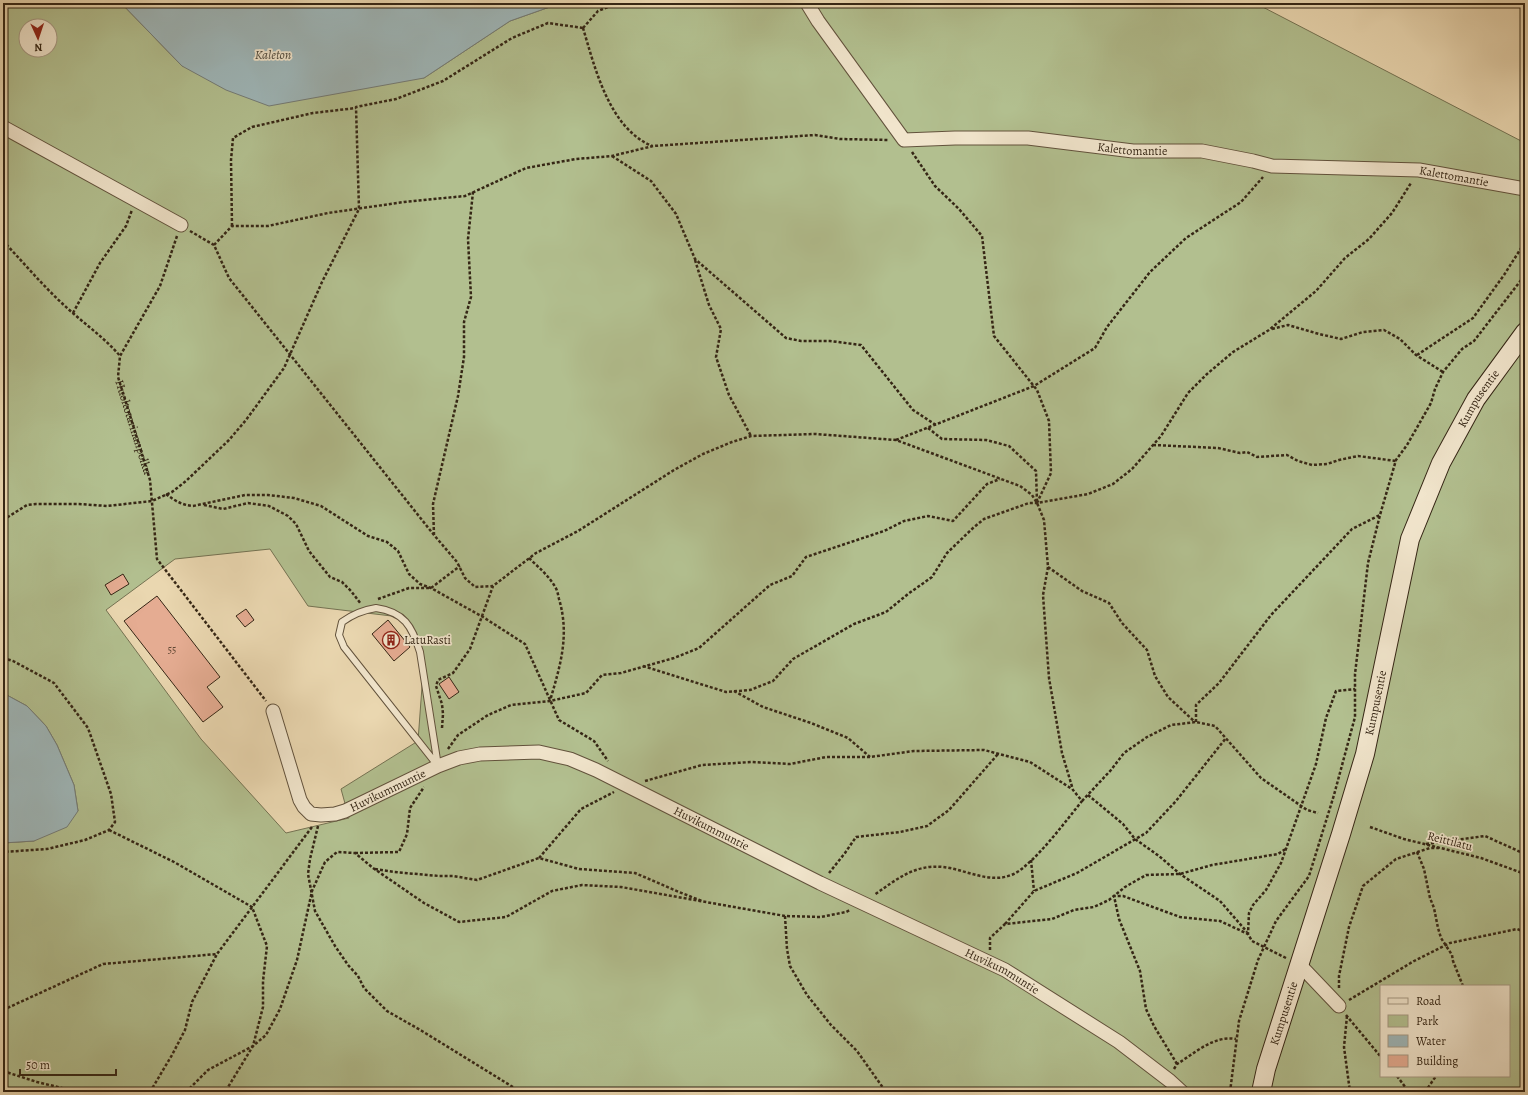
<svg xmlns="http://www.w3.org/2000/svg" width="1528" height="1095" viewBox="0 0 1528 1095" font-family="Alegreya,serif">
	<style>
		.green { fill: #b2bf8f; stroke: #747252; fill-rule: evenodd }
		.water { fill: #9eb6b8; stroke: #747c77 }
		.building { fill: #e5ac92; stroke: #352615 }
		.lines { fill: none; stroke-linecap: round; stroke-linejoin: round }
		.lane-casing { stroke: #62523c; stroke-width: 8 }
		.street-casing { stroke: #62523c; stroke-width: 15 }
		.secondary-casing { stroke: #352615; stroke-width: 20 }
		.path { stroke: #352615; stroke-width: 2.5; stroke-dasharray: 3 2; stroke-linecap: butt }
		.lane { stroke: #f1e5cc; stroke-width: 6 }
		.street { stroke: #f1e5cc; stroke-width: 13 }
		.secondary { stroke: #f1e5cc; stroke-width: 18 }
		.labels { text-anchor: middle; dominant-baseline: central; stroke-width: 3.5; stroke-linejoin: round; paint-order: stroke }
		.number-label { font-size: 10px; fill: #614834 }
		.street-label { font-size: 12px; fill: #352615; stroke: #f1e5cc }
		.poi-label { font-size: 12px; fill: #352615; stroke: #f1e5cc; text-anchor: start }
		.water-label { font-size: 13px; font-style: italic; fill: #4f4a3e; stroke: #f1e5cc }
	</style>
	<rect width="100%" height="100%" fill="#ead7b0"/>
	<filter id="stains"><feTurbulence type="fractalNoise" baseFrequency=".005" numOctaves="4"/><feColorMatrix values="0 0 0 0 .2 0 0 0 0 .09 0 0 0 0 .02 0 0 0 .5 -.17"/></filter>
	<radialGradient id="worn" r=".72"><stop offset=".6" stop-color="#630" stop-opacity="0"/><stop offset="1" stop-color="#630" stop-opacity=".3"/></radialGradient>
	<path class="green" d="M3,3H121L182,66L424,78L510,21L561,3H1255L1525,143V1092H3V843L34,841L78,811L74,785L57,745L46,726L27,706L3,693ZM26,26H50V50H26ZM270,549L308,606L400,617L415,638L423,673L418,741L341,789L349,818L286,833L201,739L106,610L175,559ZM1381,986H1509V1076H1381Z"/>
	<path class="water" d="M121,3H561L510,21L424,78L269,106L226,90L182,66Z
		M3,693L27,706L46,726L57,745L74,785L78,811L67,827L34,841L3,843Z"/>
	<path class="building" d="M123,574L129,584L111,595L105,585Z
		M157,596L220,677L207,687L223,707L203,722L124,621Z
		M246,609L254,620L245,627L236,616Z
		M388,620L410,647L394,661L372,634Z
		M449,677L459,692L449,699L439,684Z"/>
	<g class="lines">
		<g class="lane-casing">
			<path id="lane" d="M376,608C404,612 412,626 420,652L438,766L344,647L339,635L342,622C353,614 363,610 376,608Z"/>
		</g>
		<g class="street-casing">
			<g id="street">
				<path id="s2" d="M807,3L818,21L904,140L955,138H1028L1133,151H1202L1253,161L1272,166L1419,170L1525,189"/>
				<path d="M3,127L181,225"/>
				<path id="s3" d="M273,711L300,800L304,807L311,814L321,815L335,814L345,811L438,766L459,758L480,754L539,752L570,759L596,770L820,883L1005,970L1119,1042L1170,1081L1182,1092"/>
				<path d="M1299,964L1339,1006"/>
			</g>
		</g>
		<g class="secondary-casing">
			<g id="secondary">
				<path id="s4" d="M1261,1092L1266,1069L1341,834L1365,754L1410,539L1441,463L1476,399L1525,332"/>
			</g>
		</g>
		<g class="path">
			<path d="M550,3L552,6"/>
			<path d="M583,28C595,68 609,128 652,146"/>
			<path d="M583,28L598,11L618,3"/>
			<path d="M912,152L935,186L959,209L982,236L994,336L1037,390L1049,421L1051,473L1037,503"/>
			<path d="M612,156L651,181L676,214L695,259L786,338L801,341H830L861,345L913,410L936,425"/>
			<path d="M232,226L231,160L233,138L252,127L313,113L356,108"/>
			<path d="M190,231L214,245L229,278L434,535L457,562L465,578L475,587L493,586L536,553L578,531L674,470L703,454L732,442L751,436L815,434L896,440L1020,486L1032,495L1037,503L1044,520L1048,567L1043,595L1049,678L1062,753L1073,790L1082,801C1066,821 1051,841 1033,859C1026,865 1020,872 1011,875C989,884 964,869 943,867C914,864 896,880 874,895"/>
			<path id="s1" d="M177,236L160,286L120,356L118,377L150,480L157,559L266,701"/>
			<path d="M3,241C23,262 43,286 65,306C83,323 104,337 120,356"/>
			<path d="M214,245L232,226H268L328,213L404,202L465,196L526,168L576,159L612,156L653,146L815,135L840,139L889,140"/>
			<path d="M695,260L709,305L721,329L716,357L729,395L751,436"/>
			<path d="M73,313L100,263L126,226L132,210"/>
			<path d="M1272,329L1288,325L1319,334L1341,339L1363,332L1384,330L1400,339L1416,355L1443,372"/>
			<path d="M1417,355L1473,318L1504,275L1525,242"/>
			<path d="M928,428L942,439L986,440L1009,446L1036,471L1037,502"/>
			<path d="M896,440L1034,386L1095,348L1107,327L1150,272L1186,238L1241,202L1263,177"/>
			<path d="M1153,445L1218,448L1240,453L1247,452L1257,457L1287,455L1298,461L1312,465L1327,464L1339,460L1358,456L1396,461"/>
			<path d="M166,494C175,501 182,505 193,506L245,495H268L294,498L321,506L368,536L387,542L398,551L409,574L420,584L431,588L483,617L525,644L559,720L594,741L608,761"/>
			<path d="M204,505L223,509L248,503L269,506L288,516L296,524L309,551L330,577L342,582L351,591L361,604"/>
			<path d="M3,520L27,505L36,504H79L107,506L152,501L172,492L186,481L229,440L246,420L284,368L322,282L359,209L356,107L396,99L443,81L512,38L548,23L583,28"/>
			<path d="M434,535L433,504L458,396L464,357V322L471,297L468,239L473,192"/>
			<path d="M529,558C538,567 547,574 554,585C557,589 558,594 559,599C570,636 560,666 550,701"/>
			<path d="M1048,567L1082,591L1109,603L1122,623L1147,650L1155,676L1168,697L1195,722"/>
			<path d="M378,599L409,588H431L460,566"/>
			<path d="M3,658L13,661L54,683L88,728L111,794L115,822L109,830L85,840L47,849L3,852"/>
			<path d="M643,666L726,692L750,690L773,681L793,659L854,624L886,612L908,594L932,577L947,553L973,528L984,519L1029,503H1037L1088,494L1113,484L1132,469L1161,436L1188,393L1207,374L1233,352L1269,330L1316,291L1345,258L1369,239L1392,213L1411,183"/>
			<path d="M734,691L763,707L811,723L848,738L870,757"/>
			<path d="M1196,722V705L1219,683L1271,615L1352,529L1380,515"/>
			<path d="M442,728L443,714L442,704L436,686L438,680L453,673L470,649L493,586"/>
			<path d="M448,749L458,735L488,715L511,705L550,701L586,693L602,675L621,673L674,658L699,648L770,585L792,576L806,557L884,531L904,521L928,516L953,521L987,484L1000,479"/>
			<path d="M645,781L702,765L752,762L790,764L826,757H870L914,751L984,750L1030,762L1072,789"/>
			<path d="M1088,795L1123,824L1135,839L1159,856L1180,874L1220,901L1247,932"/>
			<path d="M1082,801L1111,770L1124,753L1147,737L1171,725L1196,722L1215,726L1261,778L1307,810L1318,813"/>
			<path d="M318,826L310,859L308,874L315,911L335,946L348,965L358,976L364,988L387,1011L422,1031L521,1092"/>
			<path d="M1370,827L1404,839L1481,858L1525,874"/>
			<path d="M109,830L174,862L252,907L267,946L263,981V1007L253,1046L225,1092"/>
			<path d="M1426,844L1485,836L1525,854"/>
			<path d="M1417,852L1424,869L1430,898L1434,908L1438,928L1441,938L1452,955L1453,961L1463,986"/>
			<path d="M355,853L399,852L407,834L410,808L424,787"/>
			<path d="M539,858L581,809L614,792"/>
			<path d="M1031,860L1034,891"/>
			<path d="M375,869L394,872L439,876H453L477,880L539,858L579,869L635,873L679,892L702,901"/>
			<path d="M829,873L845,853L856,837L900,832L927,826L949,810L998,754"/>
			<path d="M785,916L787,949L790,966L807,995L831,1025L857,1051L886,1092"/>
			<path d="M1005,924L1034,891L1077,873L1146,833L1176,801L1226,738"/>
			<path d="M990,950V938L1005,924L1052,919L1074,910L1094,907L1109,900L1125,887L1146,875L1180,874L1212,865L1278,854L1287,848"/>
			<path d="M1286,958L1252,941L1248,934L1249,913L1253,905L1266,890L1281,863L1316,764L1326,718L1336,691L1355,689"/>
			<path d="M1339,988V976L1349,927L1363,886L1396,859L1430,848H1439"/>
			<path d="M1349,1000L1414,961L1450,943L1517,929L1525,932"/>
			<path d="M3,1010L103,964L217,954L312,827"/>
			<path d="M1346,1015L1381,1057"/>
			<path d="M1347,1016L1344,1047L1350,1092"/>
			<path d="M1177,1064L1154,1026L1146,1009L1140,971L1119,919L1114,896H1123L1180,917L1220,921L1248,934"/>
			<path d="M1174,1069L1177,1064C1195,1053 1214,1035 1236,1039"/>
			<path d="M3,1071L37,1082L62,1088L69,1092"/>
			<path d="M1397,1076L1409,1092"/>
			<path d="M150,1092L172,1055L185,1030L192,1002L217,954"/>
			<path d="M186,1092L208,1070L253,1046L266,1035L280,1009L297,960L312,891L325,862L337,852L355,853L373,868L424,903L459,922L506,917L552,891L582,885L621,887L785,916L821,917L846,912L850,910"/>
			<path d="M1230,1092L1239,1021L1258,960L1276,921L1309,876L1334,795L1355,717V674L1368,563L1380,515L1396,460L1407,445L1431,403L1435,389L1443,372L1462,349L1474,341L1525,275"/>
			<path d="M1425,1092L1436,1076"/>
		</g>
		<use href="#lane" class="lane"/>
		<use href="#street" class="street"/>
		<use href="#secondary" class="secondary"/>
	</g>
	<defs>
		<g id="building-ring" transform="scale(0.9)"><circle r="9.5" fill="#f1e5cc" stroke="#8f2418" stroke-width="1.5"/><path d="M-4-6H4V6H1V3H-1V6H-4ZM-2.5-4.3h1.7v1.8h-1.7ZM.8-4.3h1.7v1.8H.8ZM-2.5-1h1.7V.8h-1.7ZM.8-1h1.7V.8H.8Z" fill="#8f2418"/></g>
	</defs>
	<g fill-rule="evenodd">
		<use href="#building-ring" x="391" y="640"/>
	</g>
	<g class="labels">
		<g class="number-label">
			<text x="172" y="649">55</text>
		</g>
		<g class="street-label">
			<text stroke="none"><textPath href="#s2" startOffset="397">Kalettomantie</textPath></text>
			<text stroke="none"><textPath href="#s2" startOffset="721">Kalettomantie</textPath></text>
			<text stroke="none"><textPath href="#s4" startOffset="730">Kumpusentie</textPath></text>
			<text stroke="none"><textPath href="#s1" startOffset="207">Huoltotarinanpolku</textPath></text>
			<text stroke="none"><textPath href="#s4" startOffset="406">Kumpusentie</textPath></text>
			<text stroke="none"><textPath href="#s3" startOffset="193">Huvikummuntie</textPath></text>
			<text stroke="none"><textPath href="#s3" startOffset="541">Huvikummuntie</textPath></text>
			<text transform="translate(1450 841) rotate(14)">Reittilatu</text>
			<text stroke="none"><textPath href="#s3" startOffset="865">Huvikummuntie</textPath></text>
			<text stroke="none"><textPath href="#s4" startOffset="82">Kumpusentie</textPath></text>
		</g>
		<g class="poi-label">
			<text x="404" y="640">LatuRasti</text>
		</g>
		<g class="water-label">
			<text x="273" y="54">Kaleton</text>
		</g>
	</g>
	<rect width="1528" height="1095" fill="none" stroke="#ead7b0" stroke-width="16"/>
	<rect x="4" y="4" width="1520" height="1087" fill="none" stroke="#352615" stroke-width="2"/>
	<rect x="8" y="8" width="1512" height="1079" fill="none" stroke="#352615"/>
	<rect x="1380" y="985" width="130" height="92" fill="#f1e5cc" stroke="#a69983"/>
	<rect x="1388" y="998" width="20" height="6" fill="#f1e5cc" stroke="#a69983"/>
	<text x="1416" y="1005" font-size="12" fill="#352615">Road</text>
	<rect x="1388" y="1015" width="20" height="12" fill="#b2bf8f" stroke="#a69983"/>
	<text x="1416" y="1025" font-size="12" fill="#352615">Park</text>
	<rect x="1388" y="1035" width="20" height="12" fill="#9eb6b8" stroke="#a69983"/>
	<text x="1416" y="1045" font-size="12" fill="#352615">Water</text>
	<rect x="1388" y="1055" width="20" height="12" fill="#e5ac92" stroke="#a69983"/>
	<text x="1416" y="1065" font-size="12" fill="#352615">Building</text>
	<g transform="translate(38 38) rotate(177)"><circle r="19" fill="#f1e5cc" stroke="#a69983"/>
	<path d="M0-3L7 15L0 10L-7 15Z" fill="#8f2418"/>
	<text y="-6" font-size="11" font-weight="bold" text-anchor="middle" fill="#352615">N</text>
	</g>
	<path d="M20 1069v6h96v-6" fill="none" stroke="#352615" stroke-width="2"/>
	<text x="26" y="1069" font-size="12" fill="#352615" stroke="#f1e5cc" stroke-width="3" paint-order="stroke">50 m</text>
	<rect width="100%" height="100%" filter="url(#stains)"/>
	<rect width="100%" height="100%" fill="url(#worn)"/>
</svg>
